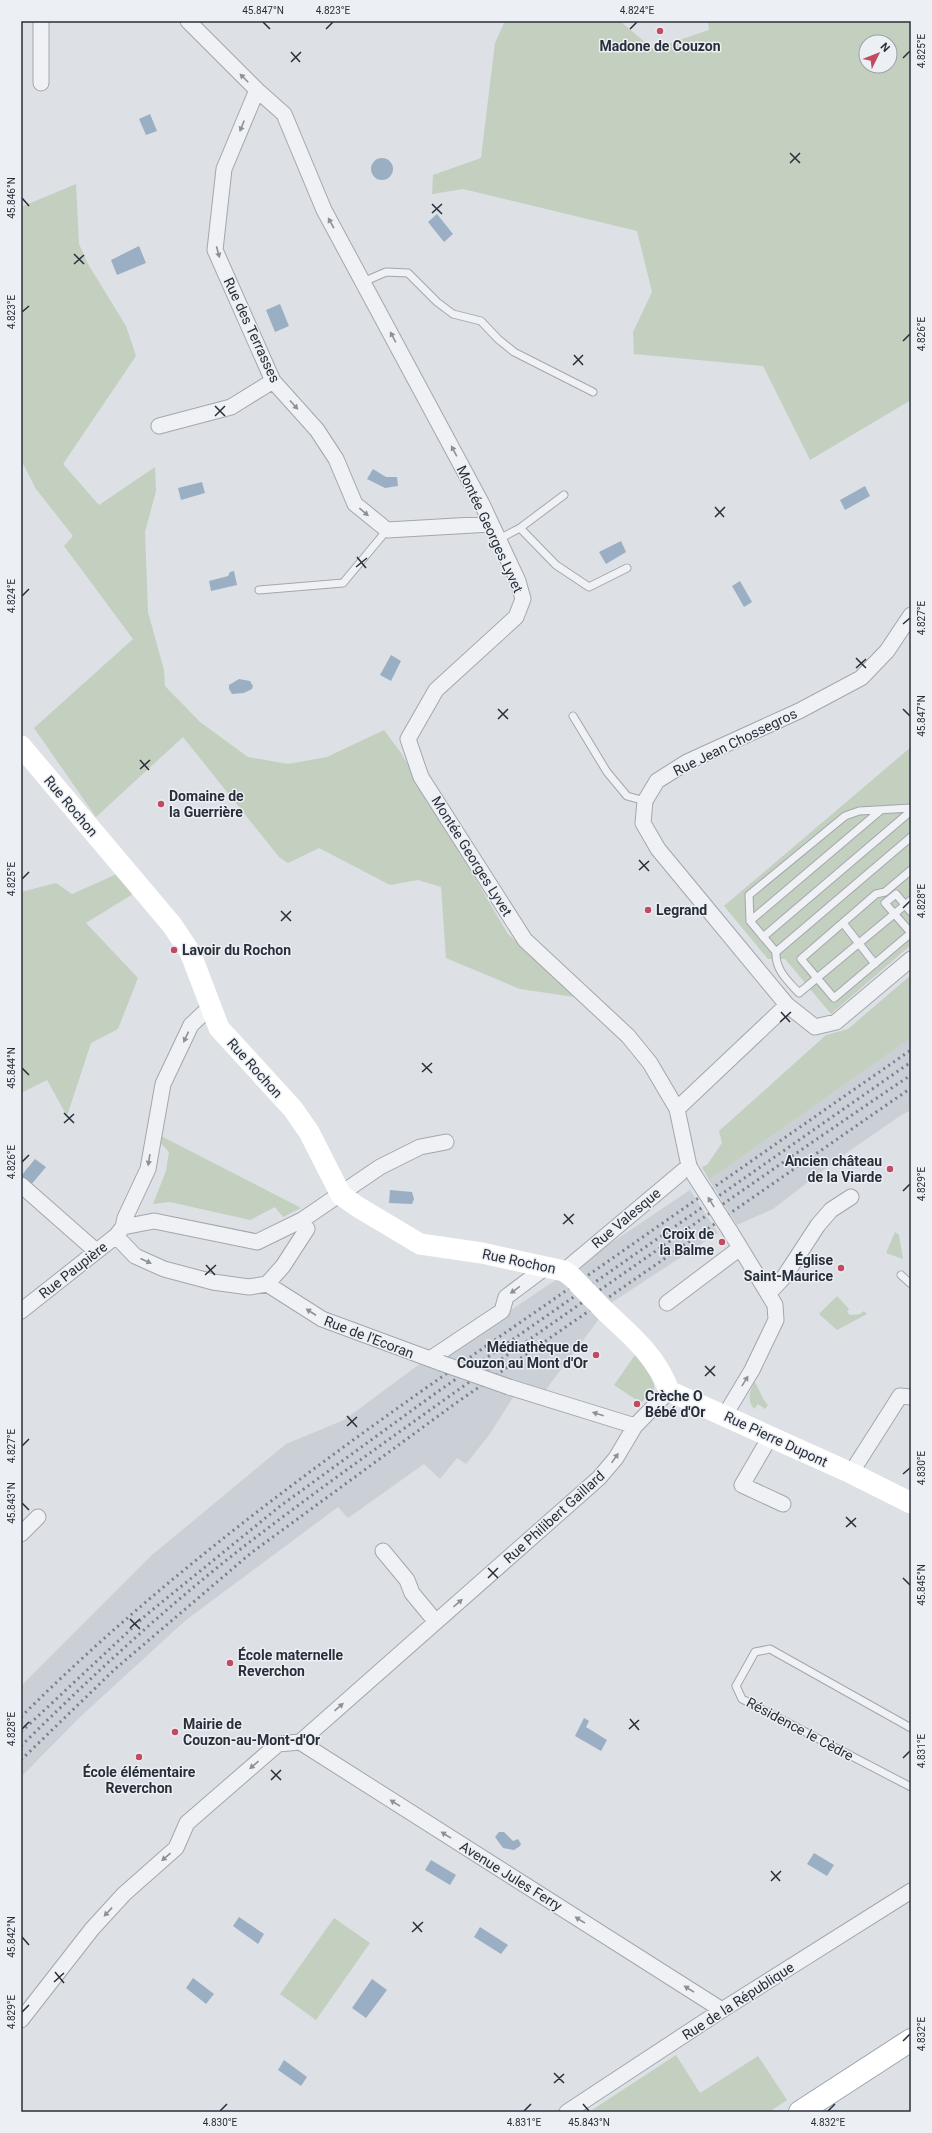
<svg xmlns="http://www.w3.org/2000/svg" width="932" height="2133" viewBox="0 0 932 2133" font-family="Roboto,sans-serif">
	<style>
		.built { fill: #cbd0d6 }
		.green { fill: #c3cfbf; fill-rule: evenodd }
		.water { fill: #9aafc3 }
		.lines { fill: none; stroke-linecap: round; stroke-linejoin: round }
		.lane-casing { stroke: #a3a7ae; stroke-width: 9 }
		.street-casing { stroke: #a3a7ae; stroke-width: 17 }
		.primary-casing { stroke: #9da5b0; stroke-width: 24 }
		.lane { stroke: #eff1f4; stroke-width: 7 }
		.street { stroke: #eff1f4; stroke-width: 15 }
		.secondary { stroke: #fff; stroke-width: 21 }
		.primary { stroke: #fff; stroke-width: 22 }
		.rail { stroke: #78818d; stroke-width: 3; stroke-dasharray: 2 4; stroke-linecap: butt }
		.street-bridge-casing { stroke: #a3a7ae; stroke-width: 17; stroke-linecap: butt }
		.street-bridge { stroke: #eff1f4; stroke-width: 15 }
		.secondary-bridge { stroke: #fff; stroke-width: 21 }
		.oneway { fill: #8c9097 }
		.ticks { fill: none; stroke: #282f3a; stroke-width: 1.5 }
		.poi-dot { fill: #c14b61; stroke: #eceff3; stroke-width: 1.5 }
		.labels { text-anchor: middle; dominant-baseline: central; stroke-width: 3; stroke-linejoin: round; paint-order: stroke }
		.poi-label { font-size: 14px; font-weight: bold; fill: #282f3a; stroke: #eceff3; text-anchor: start }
		.street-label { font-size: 14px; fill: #282f3a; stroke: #eceff3 }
		.neatline { fill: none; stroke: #282f3a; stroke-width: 1.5 }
		.ticks-label { font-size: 10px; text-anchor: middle; fill: #282f3a }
	</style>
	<rect width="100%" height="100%" fill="#dde0e5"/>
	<path class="built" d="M911,1038V1110L900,1116L842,1156L773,1209L737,1225L709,1180Z
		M690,1190L718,1233L611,1303L544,1392L514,1382V1396L489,1435L466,1464L457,1458L440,1479L424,1464L348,1518L338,1507L186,1620L79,1718L21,1777V1686L152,1555L286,1444L344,1420L421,1363L441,1357Z"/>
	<path class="green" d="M505,21H620L653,49L709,30L708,21H911V400L810,460L763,366L634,354L633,332L652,292L637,231L463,189L432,194L433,175L481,158L495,43ZM866,42H890V66H866Z
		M76,184L79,244L88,264L126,326L136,356L63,464L99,505L155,467L156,491L145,532L148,612L164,670L165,686L200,722L248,757L288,764L327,757L384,730L401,753L508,934L581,998L520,989L446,958L441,887L418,880L390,885L319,848L288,863L279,857L183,737L96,817L34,728L133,639L64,546L73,536L36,489L21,460V207Z
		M911,747V945L831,1014L785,959H768L724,906Z
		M117,874L133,894L86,923L138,978L118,1029L91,1043L67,1116L47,1080L23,1092L21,1089V892L56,883L72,894Z
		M911,975V1038L709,1180L702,1167L707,1165L722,1143L719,1131L826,1035L848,1029Z
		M159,1135L301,1208L283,1217L275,1207L250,1220L170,1202L153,1204L166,1171L169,1152L159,1141Z
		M895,1232L899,1235L903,1259L886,1253Z
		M837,1296L849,1309L847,1312L850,1315L860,1314L864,1311L867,1314L837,1330L819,1314Z
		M637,1352L654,1381V1389L641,1403L614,1385Z
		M755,1382L764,1400L768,1405L765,1409L758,1404L754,1409C747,1400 749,1391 755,1382Z
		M334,1918L370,1943L316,2020L280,1994Z
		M676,2055L700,2093L758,2056L787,2100L769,2112H589Z"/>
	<path class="water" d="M150,114L157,131L146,135L139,119Z
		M371 169a11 11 0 1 1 22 0a11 11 0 1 1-22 0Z
		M437,214L453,234L444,242L428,222Z
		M139,246L146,263L117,275L111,260Z
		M280,304L289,326L275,332L266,310Z
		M373,469L386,477H397L398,486L385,488L367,479Z
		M202,482L205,493L181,500L178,488Z
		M865,486L870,496L845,510L840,500Z
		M621,541L626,552L606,564L599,552Z
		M234,571L237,585L211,591L209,581L228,576L230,572Z
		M740,581L752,602L744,607L732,586Z
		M391,655L401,661L391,681L380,675Z
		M239,679L250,681L253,686L252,689L244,693L232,694L229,689V685Z
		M35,1159L46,1167L30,1186L21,1178V1176Z
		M390,1190L412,1192L414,1199L412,1204L389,1203Z
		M584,1718L589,1721L586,1727L607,1740L601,1751L575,1736Z
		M499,1832H504L513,1841L518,1839L521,1844L520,1846L514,1850L503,1848L495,1837Z
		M814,1853L834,1865L827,1876L807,1864Z
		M431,1860L456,1875L450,1885L425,1870Z
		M239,1917L264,1934L258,1944L233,1926Z
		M480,1927L508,1945L501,1954L474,1937Z
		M193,1978L214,1994L206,2004L186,1988Z
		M372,1979L387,1990L366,2018L352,2008Z
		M284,2060L307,2077L301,2086L278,2070Z"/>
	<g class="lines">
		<g class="lane-casing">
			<path id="lane" d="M363,282L386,272L408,273L437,302L453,314L481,321L498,339L514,352L593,392
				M520,528L556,565L589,587L627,568
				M499,539L520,528L564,495
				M259,590L343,583L387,530
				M573,716L607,772L627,796L645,801
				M911,808L859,811L845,816L749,895L750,921L776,952L911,837
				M911,870L885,892L876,894L801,959L834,998L911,933L885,903L896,894L911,912
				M750,921L881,810
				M843,923L875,964
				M763,937L911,811
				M776,952C775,970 788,981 799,993L911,900
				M901,1275L911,1284
				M911,1728L770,1649L755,1652L736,1686L742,1699L911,1787"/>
		</g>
		<g class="street-casing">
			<path id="street" d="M41,21V83
				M188,21L257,90L284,114L324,210L482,504L518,581L523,599L516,617L436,690L408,739L421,777L525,940L628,1036L650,1063L677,1109L689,1166L693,1173
				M257,90L224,169L215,250L273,381L317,430L336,459L355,504L387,530L491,524
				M159,426L231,407L273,381
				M787,1005L658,849L643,823L645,801L657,781L687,762L799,711L861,678L887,651L911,615
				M677,1109L787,1005L815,1027L836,1022L911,959
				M21,1185L96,1251
				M123,1227L154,1221L257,1242L302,1220L380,1167L420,1147L446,1142
				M116,1236L135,1256L164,1269L213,1282L249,1287L267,1284L322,1319L441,1363
				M564,1271L689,1166
				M267,1284L283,1266L307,1229L302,1220
				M768,1294L784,1277L818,1225L831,1210L851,1197
				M667,1303L740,1248
				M21,1311L116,1236L123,1227L125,1218L148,1169L163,1084L191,1025L210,1007
				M430,1359L502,1311L506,1297L546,1267
				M509,1387L635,1426
				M725,1415L752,1370L776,1320L775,1305L730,1231
				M770,1437L742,1485L783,1504
				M851,1473L900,1396L911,1397
				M21,1534L38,1517
				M383,1551L407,1580L412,1593L436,1622
				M300,1742L599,1478L616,1458L635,1426L669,1391
				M300,1742L722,2010
				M21,2020L92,1929L124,1894L176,1848L187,1823L278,1744L300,1742
				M567,2112L722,2010L911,1891"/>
		</g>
		<g class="primary-casing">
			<path id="primary" d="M800,2112L911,2040"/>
		</g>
		<use href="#lane" class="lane"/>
		<use href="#street" class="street"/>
		<path class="secondary" d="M21,746L172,925L190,952L219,1028L293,1109L309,1132L341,1195L358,1207L420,1244L482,1253L564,1271L571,1276
			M606,1312C631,1335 657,1357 669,1391L851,1473L911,1503"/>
		<use href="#primary" class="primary"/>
		<path class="rail" d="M21,1717C178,1560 361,1432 544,1306C666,1221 788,1135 911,1050
			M21,1732L146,1615L279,1507L433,1395L911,1062
			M21,1746C93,1675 167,1606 247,1544C333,1478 422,1416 510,1353C643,1260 776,1166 911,1075
			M21,1760L115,1669L251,1553L456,1403L911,1088"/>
		<g class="street-bridge-casing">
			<path id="street-bridge" d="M693,1173L730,1231
				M441,1363L509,1387"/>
		</g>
		<use href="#street-bridge" class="street-bridge"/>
		<path class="secondary-bridge" d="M571,1276L606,1312"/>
	</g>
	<defs><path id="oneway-solid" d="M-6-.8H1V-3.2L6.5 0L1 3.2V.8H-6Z"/></defs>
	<g class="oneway">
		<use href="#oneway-solid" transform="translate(244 78) rotate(-135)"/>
		<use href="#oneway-solid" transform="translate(242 126) rotate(112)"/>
		<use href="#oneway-solid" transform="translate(331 223) rotate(-119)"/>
		<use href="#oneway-solid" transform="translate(218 252) rotate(75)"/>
		<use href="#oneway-solid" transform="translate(393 337) rotate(-118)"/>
		<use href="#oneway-solid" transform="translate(294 405) rotate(48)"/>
		<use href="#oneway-solid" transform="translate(454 451) rotate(-118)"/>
		<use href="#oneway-solid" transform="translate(364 512) rotate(40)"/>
		<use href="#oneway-solid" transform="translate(186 1037) rotate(115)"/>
		<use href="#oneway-solid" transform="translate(149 1160) rotate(99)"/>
		<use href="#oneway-solid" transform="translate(711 1202) rotate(-122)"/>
		<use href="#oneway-solid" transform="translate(146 1261) rotate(24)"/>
		<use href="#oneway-solid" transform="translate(515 1290) rotate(144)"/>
		<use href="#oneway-solid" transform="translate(311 1312) rotate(-147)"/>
		<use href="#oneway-solid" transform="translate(745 1381) rotate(-58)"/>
		<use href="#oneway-solid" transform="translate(598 1414) rotate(-163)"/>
		<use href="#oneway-solid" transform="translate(615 1458) rotate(-55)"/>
		<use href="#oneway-solid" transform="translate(458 1603) rotate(-41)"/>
		<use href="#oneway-solid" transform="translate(339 1707) rotate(-41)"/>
		<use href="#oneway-solid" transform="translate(254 1765) rotate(139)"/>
		<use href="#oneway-solid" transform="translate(395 1803) rotate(-148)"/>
		<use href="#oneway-solid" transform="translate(446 1835) rotate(-148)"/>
		<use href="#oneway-solid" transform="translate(166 1857) rotate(139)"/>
		<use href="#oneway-solid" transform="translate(108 1912) rotate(133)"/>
		<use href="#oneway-solid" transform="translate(580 1920) rotate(-148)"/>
		<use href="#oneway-solid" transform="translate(689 1989) rotate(-148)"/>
	</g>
	<path class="ticks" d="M263,22L270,29M326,29L333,22M630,29L637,22M291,52L300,62M903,58L910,51M291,62L301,52M790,153L800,163M790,163L800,153M22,198L29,206M432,204L442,214M432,213L442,204M74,254L84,264M74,264L84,255M22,312L29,306M903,341L910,334M574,355L583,365M573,365L583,355M215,406L225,416M215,416L225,406M715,507L724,517M715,517L725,507M357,557L366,568M356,567L367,558M22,596L29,589M903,624L910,618M856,658L866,668M856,668L866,659M498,709L508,719M903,709L910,716M498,719L508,709M140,760L149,770M140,769L150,760M639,860L649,871M639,870L649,861M22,879L29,872M903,908L910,901M281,911L291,921M281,921L291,911M781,1012L790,1022M780,1022L791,1012M422,1063L432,1073M22,1068L29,1075M422,1072L432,1063M64,1113L74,1123M64,1123L74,1114M22,1162L29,1155M903,1191L910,1184M564,1214L573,1224M563,1224L574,1214M206,1265L215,1275M205,1275L216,1265M705,1366L715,1376M705,1376L715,1366M347,1416L357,1427M347,1426L357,1417M22,1446L29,1439M903,1474L910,1468M22,1503L29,1510M846,1517L856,1527M846,1527L856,1518M488,1568L498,1578M488,1578L498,1568M903,1578L910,1585M130,1619L140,1629M130,1628L140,1619M630,1719L639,1730M22,1729L29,1722M629,1729L639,1720M903,1758L910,1751M271,1770L281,1780M271,1780L281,1770M771,1871L780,1881M771,1881L781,1871M413,1922L422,1932M412,1932L423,1922M22,1937L29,1945M55,1972L64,1983M54,1982L64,1973M22,2012L29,2005M903,2041L910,2034M554,2073L564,2083M554,2083L564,2074M583,2104L589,2111M220,2111L227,2104M524,2111L531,2104M828,2111L835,2104"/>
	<g class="poi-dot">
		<circle cx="660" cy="31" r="4"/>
		<circle cx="161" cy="804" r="4"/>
		<circle cx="648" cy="910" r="4"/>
		<circle cx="174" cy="950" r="4"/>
		<circle cx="890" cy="1169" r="4"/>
		<circle cx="722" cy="1242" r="4"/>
		<circle cx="841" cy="1268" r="4"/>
		<circle cx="596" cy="1355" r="4"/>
		<circle cx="637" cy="1404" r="4"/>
		<circle cx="230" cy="1663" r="4"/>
		<circle cx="175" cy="1732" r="4"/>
		<circle cx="139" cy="1757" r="4"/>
	</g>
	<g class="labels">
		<g class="poi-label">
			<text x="660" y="46" text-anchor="middle">Madone de Couzon</text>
			<text x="169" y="796">Domaine de<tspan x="169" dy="16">la Guerrière</tspan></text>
			<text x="656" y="910">Legrand</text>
			<text x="182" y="950">Lavoir du Rochon</text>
			<text x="882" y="1161" text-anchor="end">Ancien château<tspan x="882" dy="16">de la Viarde</tspan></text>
			<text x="714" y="1234" text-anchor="end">Croix de<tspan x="714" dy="16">la Balme</tspan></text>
			<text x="833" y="1260" text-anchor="end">Église<tspan x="833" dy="16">Saint-Maurice</tspan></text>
			<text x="588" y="1347" text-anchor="end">Médiathèque de<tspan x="588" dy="16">Couzon au Mont d'Or</tspan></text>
			<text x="645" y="1396">Crèche O<tspan x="645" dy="16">Bébé d'Or</tspan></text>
			<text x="238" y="1655">École maternelle<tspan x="238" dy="16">Reverchon</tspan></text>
			<text x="183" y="1724">Mairie de<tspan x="183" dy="16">Couzon-au-Mont-d'Or</tspan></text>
			<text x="139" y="1772" text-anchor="middle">École élémentaire<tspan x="139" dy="16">Reverchon</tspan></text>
		</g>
		<g class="street-label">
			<text transform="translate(252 330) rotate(65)">Rue des Terrasses</text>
			<text transform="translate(490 529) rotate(65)">Montée Georges Lyvet</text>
			<text transform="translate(735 742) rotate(-26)">Rue Jean Chossegros</text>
			<text transform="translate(71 806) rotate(50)">Rue Rochon</text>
			<text transform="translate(472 856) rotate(58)">Montée Georges Lyvet</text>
			<text transform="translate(255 1068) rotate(48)">Rue Rochon</text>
			<text transform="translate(626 1218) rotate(-40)">Rue Valesque</text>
			<text transform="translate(519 1261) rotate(12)">Rue Rochon</text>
			<text transform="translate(73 1270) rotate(-38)">Rue Paupière</text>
			<text transform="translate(369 1337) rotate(21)">Rue de l'Ecoran</text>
			<text transform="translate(776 1439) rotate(25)">Rue Pierre Dupont</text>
			<text transform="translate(554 1517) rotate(-42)">Rue Philibert Gaillard</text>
			<text transform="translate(800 1729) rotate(28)">Résidence le Cèdre</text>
			<text transform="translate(511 1876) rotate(32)">Avenue Jules Ferry</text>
			<text transform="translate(738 2001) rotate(-33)">Rue de la République</text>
		</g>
	</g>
	<rect width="932" height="2133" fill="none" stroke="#eceff3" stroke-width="44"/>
	<g transform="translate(878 54) rotate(47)"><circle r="19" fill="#eceff3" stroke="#9ea2a9"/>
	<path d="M0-3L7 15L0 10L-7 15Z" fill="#c14b61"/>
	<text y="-6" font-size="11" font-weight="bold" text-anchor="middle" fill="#282f3a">N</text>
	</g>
	<rect x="22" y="22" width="888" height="2089" class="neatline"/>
	<g class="ticks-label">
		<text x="263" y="14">45.847°N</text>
		<text x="333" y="14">4.823°E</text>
		<text x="637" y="14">4.824°E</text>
		<text transform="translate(921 51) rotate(-90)" y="4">4.825°E</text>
		<text transform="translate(11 198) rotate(-90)" y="4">45.846°N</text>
		<text transform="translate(11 312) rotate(-90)" y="4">4.823°E</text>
		<text transform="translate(921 334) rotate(-90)" y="4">4.826°E</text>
		<text transform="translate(11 596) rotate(-90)" y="4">4.824°E</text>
		<text transform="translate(921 618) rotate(-90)" y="4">4.827°E</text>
		<text transform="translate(921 716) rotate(-90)" y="4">45.847°N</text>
		<text transform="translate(11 879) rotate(-90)" y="4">4.825°E</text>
		<text transform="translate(921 901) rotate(-90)" y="4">4.828°E</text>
		<text transform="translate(11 1068) rotate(-90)" y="4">45.844°N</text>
		<text transform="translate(11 1162) rotate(-90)" y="4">4.826°E</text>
		<text transform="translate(921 1184) rotate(-90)" y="4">4.829°E</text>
		<text transform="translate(11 1446) rotate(-90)" y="4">4.827°E</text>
		<text transform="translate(921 1468) rotate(-90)" y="4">4.830°E</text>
		<text transform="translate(11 1503) rotate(-90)" y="4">45.843°N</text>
		<text transform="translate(921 1585) rotate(-90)" y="4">45.845°N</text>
		<text transform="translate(11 1729) rotate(-90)" y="4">4.828°E</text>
		<text transform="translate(921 1751) rotate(-90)" y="4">4.831°E</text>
		<text transform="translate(11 1937) rotate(-90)" y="4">45.842°N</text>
		<text transform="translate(11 2012) rotate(-90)" y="4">4.829°E</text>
		<text transform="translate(921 2034) rotate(-90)" y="4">4.832°E</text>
		<text x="220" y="2126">4.830°E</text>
		<text x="524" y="2126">4.831°E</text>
		<text x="589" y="2126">45.843°N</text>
		<text x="828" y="2126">4.832°E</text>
	</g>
</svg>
